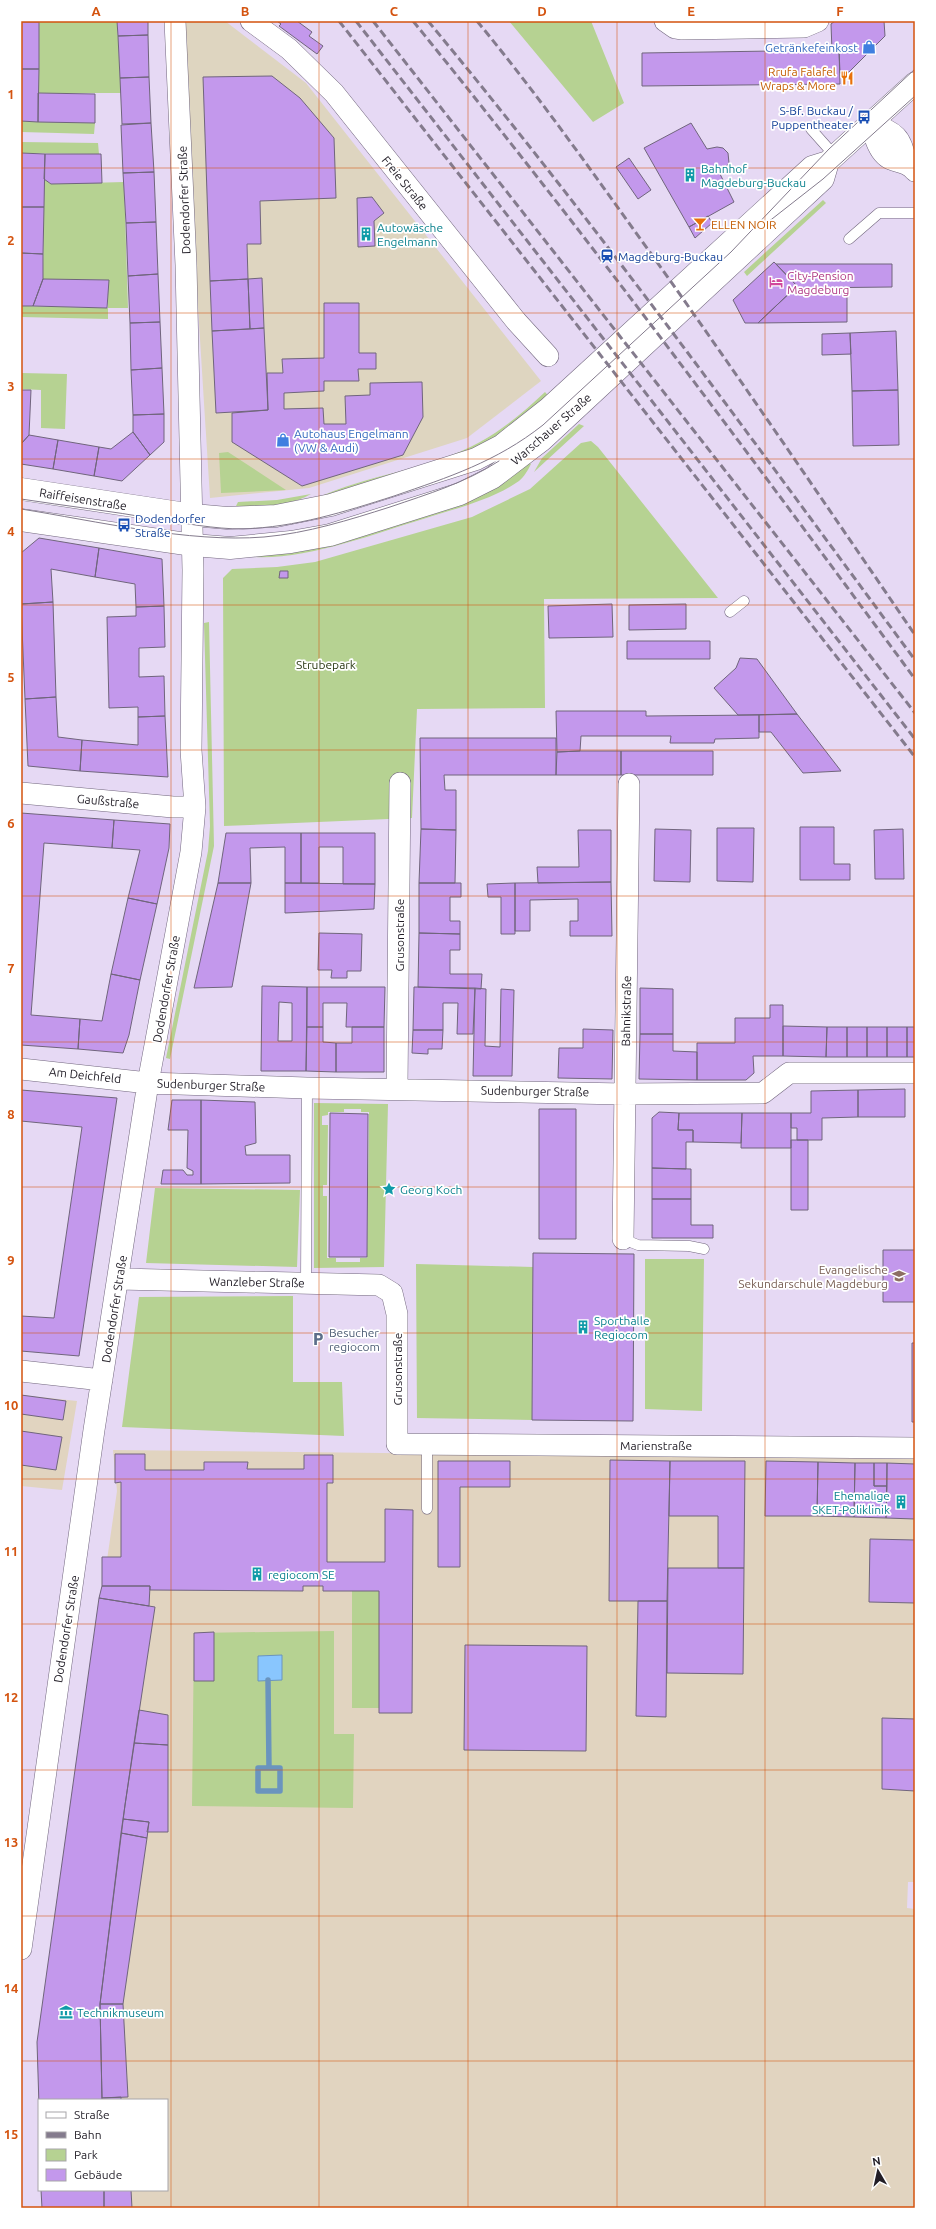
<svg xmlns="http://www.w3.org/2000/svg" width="936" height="2229" viewBox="0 0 936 2229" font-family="Ubuntu,sans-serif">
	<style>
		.commercial { fill: #ded5c0 }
		.industrial { fill: #e1d4c0 }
		.green { fill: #b6d292; fill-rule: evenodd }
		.water { fill: #89c6fe; stroke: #6a94be }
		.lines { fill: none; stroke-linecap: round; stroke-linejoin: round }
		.stream { stroke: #6a94be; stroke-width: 5.5 }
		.building { fill: #c398ec; stroke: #70657c; fill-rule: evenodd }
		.lane-casing { stroke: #72677e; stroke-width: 11 }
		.street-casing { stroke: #72677e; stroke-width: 22 }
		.secondary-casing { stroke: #72677e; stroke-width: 23 }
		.lane { stroke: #fff; stroke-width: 10 }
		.street { stroke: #fff; stroke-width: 21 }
		.secondary { stroke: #fff; stroke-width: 22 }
		.tram { stroke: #847b8d; stroke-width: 1 }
		.rail { stroke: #847b8d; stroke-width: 3; stroke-dasharray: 8 4; stroke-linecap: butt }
		.grid { fill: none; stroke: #d4530f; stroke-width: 1; stroke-opacity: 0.55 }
		.labels { text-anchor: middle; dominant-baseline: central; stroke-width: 3.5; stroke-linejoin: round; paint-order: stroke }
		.shop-label { font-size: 12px; fill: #366cbe; stroke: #fff; text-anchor: end }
		.food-label { font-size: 12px; fill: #c56008; stroke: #fff; text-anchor: end }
		.transit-label { font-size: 12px; fill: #164399; stroke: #fff; text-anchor: start }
		.culture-label { font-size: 12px; fill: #0d838f; stroke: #fff; text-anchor: start }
		.street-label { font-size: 12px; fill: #221e27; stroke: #fff }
		.hotel-label { font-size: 12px; fill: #b23c85; stroke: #fff; text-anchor: start }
		.park-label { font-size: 12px; fill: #293812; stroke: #fff }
		.education-label { font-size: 12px; fill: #785e54; stroke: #fff; text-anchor: end }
		.service-label { font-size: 12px; fill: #4e5e75; stroke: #fff; text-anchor: start }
		.neatline { fill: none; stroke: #d4530f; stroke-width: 1.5 }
		.grid-label { font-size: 13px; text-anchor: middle; font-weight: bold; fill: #d4530f }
	</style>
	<rect width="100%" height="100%" fill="#e6d9f4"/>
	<path class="commercial" d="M180,21H225L306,83L541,381L467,438L309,488L210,498Z"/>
	<path class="industrial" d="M21,1395L77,1401L62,1490L21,1486Z
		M113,1450L915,1459V1882H908L907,1908L915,1909V2208H42L41,2190H167V2100H39V2106L37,2042L117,1491Z"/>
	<path class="green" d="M37,21H117L121,93H38Z
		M509,21H591L624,103L593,122Z
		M21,121L95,123L94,134L21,132Z
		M21,142L98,143L99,154L21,153Z
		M44,179L51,184L124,182L128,308H108V319L21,317V306L108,308V280L43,279Z
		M823,200L826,203L747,276L744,272Z
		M21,373L67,374L65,429L41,428V390L21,389Z
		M545,392L551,399L482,447L315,499C368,474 429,470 480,442C504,429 525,411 545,392Z
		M579,424L584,426L534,472L542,458Z
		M591,441L598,447L718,598L544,599L545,708L417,709L412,818L224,826L223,578L232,569L277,567L315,562L472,517L530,489L581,443Z
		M228,452L286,490L221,493L219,453Z
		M527,461L531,464C528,470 524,477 519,481C492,500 454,509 423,519C370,535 291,566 237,555Z
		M311,494C290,507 261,506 236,506L238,502L277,500Z
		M209,622L214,846L170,1059L166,1058L208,851L210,826L204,623Z
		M314,1103L388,1104L384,1267L314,1268ZM344,1109H361V1112H369L367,1258H360V1262H336V1258H327V1196H323V1185H327L328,1125H322V1116L328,1115V1112H344Z
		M155,1188L300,1190L297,1267L146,1263Z
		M645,1259H704L702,1411L645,1409Z
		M416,1264L533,1267L532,1420L417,1418Z
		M293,1296V1382H342L344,1436L122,1427L139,1297Z
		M352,1591H379V1708H352Z
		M334,1631V1734H354L353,1808L192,1806L194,1633Z"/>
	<path class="water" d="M282,1655V1680L258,1681V1656Z"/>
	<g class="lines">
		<path class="stream" d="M268,1680L269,1768
			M258,1768H280V1791H258Z"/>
	</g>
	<path class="building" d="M117,21H148V35L118,36Z
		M277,21H297L312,32L309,36L323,46L317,54L279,26L281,24Z
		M835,21H884L885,36L849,72L840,73L839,50L832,51L831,24Z
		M21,22H39V69H21Z
		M148,35L149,77L120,78L118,36Z
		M839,50L840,84L642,86V53Z
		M21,69H39L38,122L21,121Z
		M272,76L300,98L334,138L336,198L260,201L261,244H247L248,279L210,281L203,77Z
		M149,77L151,123L122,124L120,78Z
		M38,93L95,94V123L38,122Z
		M151,123L154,172L123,173L121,125Z
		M691,123L707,149L717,147L723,148L728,153L729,163L720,174L734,202L689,227L644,148Z
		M21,153L45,154L44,207H21Z
		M45,154H101L102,183L51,184L44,179Z
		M629,158L651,190L638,199L616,167Z
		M154,172L156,222L126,223L123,173Z
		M372,197L384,213L374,221L375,246L358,247L357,198Z
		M21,207H44L43,254L21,253Z
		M708,216L712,223L695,238L689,227Z
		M156,222L158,274L128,276L126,223Z
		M21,253L43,254V279L33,306H21Z
		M774,262L797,286L758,323H745L733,300Z
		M776,264H892V287L800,288V291H847V322L758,323L797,286Z
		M158,274L160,322L130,323L128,276Z
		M262,278L264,328L250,329L248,279Z
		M43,279L109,280L107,308L33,306Z
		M248,279L250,329L212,331L210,281Z
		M324,303H359V353H376V369H358L359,381H324V391L284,393V409L323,408L324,424H346L345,396L370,395V383L422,382L423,417L403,455L302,486L232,442V413L268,410L267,373H283L282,359L324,358Z
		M160,322L162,368L131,370L130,323Z
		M264,328L268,410L216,413L212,331Z
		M896,331L898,390L852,391L850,333Z
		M850,333L851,354L822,355V334Z
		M162,368L164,414L133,415L131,370Z
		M21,390H31L29,435L21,444Z
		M898,390L899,445L853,446L852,391Z
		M164,414V442L150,455L133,432V415Z
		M133,432L150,455L122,481L94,476L99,447L111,449Z
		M29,435L58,440L53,469L21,464V444Z
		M58,440L99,447L94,476L53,469Z
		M39,538L99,548L95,577L51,569L53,602L21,604V553Z
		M99,548L162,559L164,606L136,607L135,584L95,577Z
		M280,571H288V578H279Z
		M53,602L56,697L25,699L21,604Z
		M612,604L613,637L549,638L548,606Z
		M686,604V629L629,630V605Z
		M164,606L165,647L139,648V677L164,676L165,716L138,717V707L109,708L107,617L136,616V607Z
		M627,641H710V659H627Z
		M740,658L757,659L797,714L738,715L714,688L736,668Z
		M56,697L58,737L82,740L80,771L28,766L25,699Z
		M556,711H646V716L759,715V738L715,739L714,743H670L671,736H581L580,751L557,752Z
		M797,714L841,771L803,773L771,732H759V715Z
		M165,716L168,777L80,771L82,740L138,745V717Z
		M420,738H556V775H444L445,790H456V830L421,829Z
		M580,751H621V775H556L557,752Z
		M621,751H713V775H621Z
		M21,813L114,820L112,848L44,843L31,1015L80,1019L78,1049L21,1045Z
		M114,820L170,824L169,848L157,904L128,898L140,850L112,848Z
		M800,827H834V864H850V880H800Z
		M717,828H754L753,882L717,881Z
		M421,829L456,830L455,883H419Z
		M655,829L691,830L690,882L654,881Z
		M903,829L904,879H875L874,830Z
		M578,830H611V882L538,883L537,867H579Z
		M226,833H301V883H285V847L250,848L251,883H218Z
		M301,833H375V884H343V847H319V883H301Z
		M611,882L612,936H570V921H578V899L530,900V931H515V883Z
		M218,883H251L232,987L194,988Z
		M285,883L375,884L374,909L285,913Z
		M419,883H461V897H450V921H460V934L419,933Z
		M515,883V934H501V897H488L487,884Z
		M128,898L157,904L140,980L111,974Z
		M319,933L362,934L361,971H347V978H331L332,970H318Z
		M419,933L460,934V950H450V974H482L481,989L418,987Z
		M111,974L140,980L129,1035L123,1053L78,1049L80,1019L102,1021Z
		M262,986L307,987L306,1071H261ZM279,1002L292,1003V1041H278Z
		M307,987H385L384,1027H346L347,1003H323V1027H307Z
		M414,987L475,988L473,1034H457L458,1003H443V1030H413Z
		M475,988L486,989L485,1046L500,1047L501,989L514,990L512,1076H473Z
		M640,988L673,989V1034H640Z
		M770,1005H783V1056H753L754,1073L746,1080H697V1043H735V1018H770Z
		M783,1026L827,1027L826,1057L783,1056Z
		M307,1027H323V1042L336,1043V1072L306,1071Z
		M352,1027H384V1072H336V1043H352Z
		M827,1027H847V1057H826Z
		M847,1027H867V1057H847Z
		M867,1027H887V1057H867Z
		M887,1027H907V1057H887Z
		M907,1027H915V1057H907Z
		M583,1029L613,1030L612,1079L558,1078L559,1048H583Z
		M413,1030H443L442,1049H428V1054L412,1053Z
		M640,1034H673V1051L697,1052V1080L639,1079Z
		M905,1089V1117H858V1090Z
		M21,1090L117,1098L79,1356L21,1351V1316L54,1318L82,1127L21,1121Z
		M858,1090V1117L822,1118V1140H797V1128H791V1113H811V1091Z
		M172,1100H201V1184H161L163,1170H183L187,1175H193V1171L187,1168L188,1130H168Z
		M201,1100L255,1102L256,1143L245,1146L246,1155H290V1183L201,1184Z
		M539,1109H576V1239H539Z
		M659,1112L679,1113L678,1130H693V1142H686V1169L652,1168V1118Z
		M330,1113L368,1114L367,1257H329Z
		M679,1113H742L741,1143L693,1142V1130H678Z
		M742,1113H791V1148H741Z
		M791,1140H808V1210H791Z
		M652,1168L691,1169V1199H652Z
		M652,1199H691V1225H713V1238H652Z
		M883,1250H915V1302H883Z
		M533,1253L634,1254L633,1421L532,1420Z
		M912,1343H915V1422H912Z
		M21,1395L66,1401L63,1420L21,1414Z
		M21,1431L62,1437L56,1470L21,1465Z
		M115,1454H145V1470H204V1462H248L247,1469H304V1455H333V1483H327V1562H385V1509L413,1510L412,1713H379V1591H323V1586H303V1591L150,1590V1586H102V1557H121V1482L115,1483Z
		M610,1460L670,1461L667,1601H609Z
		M438,1461H510V1487H460V1567H438Z
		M670,1461H745L744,1568H718V1516H669Z
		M766,1461L818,1462L817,1516H765Z
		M818,1462L855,1463L854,1517L817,1516Z
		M855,1463H874V1486H887L886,1518L854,1517Z
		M874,1463H887V1486H874Z
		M887,1463L915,1464V1519L886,1518Z
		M870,1539L915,1540V1603L869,1602Z
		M668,1568H744L743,1674L667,1673Z
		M102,1586H150L149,1606L99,1598Z
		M99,1598L155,1607L125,1805L100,2004L102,2100H39V2106L37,2042Z
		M638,1601H667L666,1717L636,1716Z
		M214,1632V1681H194V1633Z
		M465,1645L587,1646L586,1751L464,1750Z
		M139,1710L168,1715V1745L134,1743Z
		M882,1718L915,1719V1791L882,1789Z
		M134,1743L168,1745V1832H147L149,1822L123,1819Z
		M123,1819L149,1822L147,1838L121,1833Z
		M121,1833L147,1838L123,2004H100Z
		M100,2004H123L128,2097L102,2098Z
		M121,2097V2100H102V2098Z
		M41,2190H104V2208H42Z
		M104,2190H131L132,2208H104Z"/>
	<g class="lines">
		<g class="lane-casing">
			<path id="lane" d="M811,129L835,156
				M849,239L879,213H915
				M730,612L744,601
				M623,1239L638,1245L689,1246L704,1249
				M306,1284L307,1088
				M427,1444V1509"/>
		</g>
		<g class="street-casing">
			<path id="street" d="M251,21L289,49L334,93L516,321L548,356
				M665,21L675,28L681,29L804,27L818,21
				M871,123C874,136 879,156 893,160C902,163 908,163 915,171
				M871,123C895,133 902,136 906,163
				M21,793L173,807H195
				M21,1069L148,1083L307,1088L624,1094L763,1093L789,1073H915
				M397,1088L400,783
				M623,1239L629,784
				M119,1279L379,1285L392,1293L397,1314V1444L915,1448
				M21,1371L102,1380
				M21,1949L94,1430L148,1083L191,852L195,807L191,750L193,570L186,265L175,21"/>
		</g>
		<g class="secondary-casing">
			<path id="secondary" d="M21,489L193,515L227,518L276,516L331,505L476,459L501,446L549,408L812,167L828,162
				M21,520L193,545L230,548L291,542L330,535L460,494L492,478L542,440L823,179L828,162L915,83"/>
		</g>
		<use href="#lane" class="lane"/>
		<use href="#street" class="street"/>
		<use href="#secondary" class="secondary"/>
		<path class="tram" d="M763,226L823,179L915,96
			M21,499C66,506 111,511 156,519C184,523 214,529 243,529C296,527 344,512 394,496C449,477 496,462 543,425L731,252L829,149L915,69
			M21,509C96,521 189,543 264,537C308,533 349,520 390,507C428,494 465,483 499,461"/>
		<path class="rail" d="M339,21L915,757
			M356,21L915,739
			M373,21L915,713
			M413,21C587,235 751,457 915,679
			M428,21C599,227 756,445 915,660
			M477,21C539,96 595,176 652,255C741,380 828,508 915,635"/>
	</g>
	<path class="grid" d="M171,21V2208M319,21V2208M468,21V2208M617,21V2208M765,21V2208M21,168H915M21,313H915M21,459H915M21,605H915M21,750H915M21,896H915M21,1042H915M21,1187H915M21,1333H915M21,1479H915M21,1624H915M21,1770H915M21,1916H915M21,2061H915"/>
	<defs>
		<g id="shop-bare" transform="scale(1.08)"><path d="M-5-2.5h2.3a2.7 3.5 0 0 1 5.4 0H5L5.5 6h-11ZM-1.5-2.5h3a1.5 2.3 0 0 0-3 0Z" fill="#3f7fe0" stroke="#fff" stroke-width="2.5" paint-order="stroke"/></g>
		<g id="restaurant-bare" transform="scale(1.08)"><path d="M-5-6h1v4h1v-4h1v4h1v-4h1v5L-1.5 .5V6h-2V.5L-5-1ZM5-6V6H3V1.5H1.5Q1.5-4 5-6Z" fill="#e8710a" stroke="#fff" stroke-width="2.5" paint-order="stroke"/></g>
		<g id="bus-bare" transform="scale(1.08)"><path d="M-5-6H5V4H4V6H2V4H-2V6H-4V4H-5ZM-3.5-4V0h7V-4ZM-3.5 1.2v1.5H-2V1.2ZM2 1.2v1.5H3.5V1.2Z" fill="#1a4fb4" stroke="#fff" stroke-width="2.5" paint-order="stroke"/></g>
		<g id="building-bare" transform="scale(1.08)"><path d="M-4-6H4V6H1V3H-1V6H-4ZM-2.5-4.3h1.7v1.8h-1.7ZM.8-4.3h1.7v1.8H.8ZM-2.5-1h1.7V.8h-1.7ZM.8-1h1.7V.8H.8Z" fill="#0f9aa8" stroke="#fff" stroke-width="2.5" paint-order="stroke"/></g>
		<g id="bar-bare" transform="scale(1.08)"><path d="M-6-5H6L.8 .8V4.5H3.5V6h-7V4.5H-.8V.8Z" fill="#e8710a" stroke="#fff" stroke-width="2.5" paint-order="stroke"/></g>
		<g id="station-bare" transform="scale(1.08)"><path d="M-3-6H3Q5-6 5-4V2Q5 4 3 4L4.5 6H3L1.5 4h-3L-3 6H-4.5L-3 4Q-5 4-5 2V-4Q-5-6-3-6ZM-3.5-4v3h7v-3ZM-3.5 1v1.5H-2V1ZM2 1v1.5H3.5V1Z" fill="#1a4fb4" stroke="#fff" stroke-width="2.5" paint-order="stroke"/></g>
		<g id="hotel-bare" transform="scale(1.08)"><path d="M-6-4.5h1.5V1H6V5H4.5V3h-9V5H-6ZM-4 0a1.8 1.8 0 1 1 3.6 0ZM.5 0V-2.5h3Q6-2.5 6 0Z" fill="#d1479c" stroke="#fff" stroke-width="2.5" paint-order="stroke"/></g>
		<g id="sight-bare" transform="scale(1.08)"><path d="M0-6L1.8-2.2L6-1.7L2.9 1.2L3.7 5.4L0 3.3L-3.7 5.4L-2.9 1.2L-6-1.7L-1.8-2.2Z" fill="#0f9aa8" stroke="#fff" stroke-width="2.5" paint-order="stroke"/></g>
		<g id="school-bare" transform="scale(1.08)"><path d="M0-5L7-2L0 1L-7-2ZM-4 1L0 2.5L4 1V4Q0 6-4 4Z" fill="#8d6e63" stroke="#fff" stroke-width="2.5" paint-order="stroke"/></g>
		<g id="parking-bare" transform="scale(1.08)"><path d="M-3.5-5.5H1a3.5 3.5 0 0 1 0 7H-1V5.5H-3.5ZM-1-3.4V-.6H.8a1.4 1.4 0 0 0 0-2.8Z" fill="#5c6f8a" stroke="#fff" stroke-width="2.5" paint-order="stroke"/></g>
		<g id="museum-bare" transform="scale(1.08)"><path d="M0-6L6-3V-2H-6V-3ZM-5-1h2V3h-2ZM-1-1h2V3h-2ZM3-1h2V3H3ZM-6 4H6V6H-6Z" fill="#0f9aa8" stroke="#fff" stroke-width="2.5" paint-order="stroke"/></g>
	</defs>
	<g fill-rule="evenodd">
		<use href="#shop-bare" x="869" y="47"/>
		<use href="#restaurant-bare" x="847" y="78"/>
		<use href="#bus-bare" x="864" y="117"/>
		<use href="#building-bare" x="690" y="175"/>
		<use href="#bar-bare" x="700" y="224"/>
		<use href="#building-bare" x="366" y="234"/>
		<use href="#station-bare" x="607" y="256"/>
		<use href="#hotel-bare" x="776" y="282"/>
		<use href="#shop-bare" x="283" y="440"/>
		<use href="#bus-bare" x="124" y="525"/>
		<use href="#sight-bare" x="389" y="1189"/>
		<use href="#school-bare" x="899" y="1276"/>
		<use href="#building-bare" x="583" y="1327"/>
		<use href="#parking-bare" x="318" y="1339"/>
		<use href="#building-bare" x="901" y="1502"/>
		<use href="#building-bare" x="257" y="1574"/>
		<use href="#museum-bare" x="66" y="2012"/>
	</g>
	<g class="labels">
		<g class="shop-label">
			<text x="858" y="47">Getränkefeinkost</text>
			<text x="294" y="433" text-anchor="start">Autohaus Engelmann<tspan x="294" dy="14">(VW &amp; Audi)</tspan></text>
		</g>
		<g class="food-label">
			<text x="836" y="71">Rrufa Falafel<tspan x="836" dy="14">Wraps &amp; More</tspan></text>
			<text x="711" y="224" text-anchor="start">ELLEN NOIR</text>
		</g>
		<g class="transit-label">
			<text x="853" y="110" text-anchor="end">S-Bf. Buckau /<tspan x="853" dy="14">Puppentheater</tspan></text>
			<text x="618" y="256">Magdeburg-Buckau</text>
			<text x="135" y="518">Dodendorfer<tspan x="135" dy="14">Straße</tspan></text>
		</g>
		<g class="culture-label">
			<text x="701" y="168">Bahnhof<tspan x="701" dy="14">Magdeburg-Buckau</tspan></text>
			<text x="377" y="227">Autowäsche<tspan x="377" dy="14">Engelmann</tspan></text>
			<text x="400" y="1189">Georg Koch</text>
			<text x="594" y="1320">Sporthalle<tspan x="594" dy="14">Regiocom</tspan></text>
			<text x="890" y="1495" text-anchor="end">Ehemalige<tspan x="890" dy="14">SKET-Poliklinik</tspan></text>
			<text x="268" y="1574">regiocom SE</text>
			<text x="77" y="2012">Technikmuseum</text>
		</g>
		<g class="street-label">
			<text transform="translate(405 183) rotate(51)">Freie Straße</text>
			<text transform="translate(184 200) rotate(-92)">Dodendorfer Straße</text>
			<text transform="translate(551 429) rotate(-41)">Warschauer Straße</text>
			<text transform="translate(83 499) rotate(9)">Raiffeisenstraße</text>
			<text transform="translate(108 801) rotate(5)">Gaußstraße</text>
			<text transform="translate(399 935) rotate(-90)">Grusonstraße</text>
			<text transform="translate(166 989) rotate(-80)">Dodendorfer Straße</text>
			<text transform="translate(626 1011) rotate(-89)">Bahnikstraße</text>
			<text transform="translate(85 1075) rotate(6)">Am Deichfeld</text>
			<text transform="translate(211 1085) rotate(2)">Sudenburger Straße</text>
			<text transform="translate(535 1091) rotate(1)">Sudenburger Straße</text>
			<text transform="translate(257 1282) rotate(1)">Wanzleber Straße</text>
			<text transform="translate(114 1309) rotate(-81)">Dodendorfer Straße</text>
			<text transform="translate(397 1369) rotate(-90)">Grusonstraße</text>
			<text x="656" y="1445">Marienstraße</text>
			<text transform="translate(66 1629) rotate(-81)">Dodendorfer Straße</text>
		</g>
		<g class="hotel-label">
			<text x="787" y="275">City-Pension<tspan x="787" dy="14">Magdeburg</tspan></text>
		</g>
		<g class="park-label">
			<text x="326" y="664">Strubepark</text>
		</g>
		<g class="education-label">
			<text x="888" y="1269">Evangelische<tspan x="888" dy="14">Sekundarschule Magdeburg</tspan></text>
		</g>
		<g class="service-label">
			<text x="329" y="1332">Besucher<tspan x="329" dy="14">regiocom</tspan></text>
		</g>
	</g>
	<rect width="936" height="2229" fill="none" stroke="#ffffff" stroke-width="44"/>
	<rect x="38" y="2099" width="130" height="92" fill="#ffffff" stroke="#a7a5a9"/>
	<rect x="46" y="2112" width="20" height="6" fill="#ffffff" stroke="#a7a5a9"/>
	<text x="74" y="2119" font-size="12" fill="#221e27">Straße</text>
	<rect x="46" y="2132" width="20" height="6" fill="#847b8d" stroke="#a7a5a9"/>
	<text x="74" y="2139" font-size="12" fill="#221e27">Bahn</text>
	<rect x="46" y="2149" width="20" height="12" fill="#b6d292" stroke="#a7a5a9"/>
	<text x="74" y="2159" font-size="12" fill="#221e27">Park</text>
	<rect x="46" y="2169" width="20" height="12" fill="#c398ec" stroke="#a7a5a9"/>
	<text x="74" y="2179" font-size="12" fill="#221e27">Gebäude</text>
	<g transform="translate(878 2171) rotate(351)" stroke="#ffffff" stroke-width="3" paint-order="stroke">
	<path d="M0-3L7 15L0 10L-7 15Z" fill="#221e27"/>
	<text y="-6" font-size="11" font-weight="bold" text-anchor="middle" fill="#221e27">N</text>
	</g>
	<rect x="22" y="22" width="892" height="2185" class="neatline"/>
	<g class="grid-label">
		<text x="96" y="16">A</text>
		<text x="245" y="16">B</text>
		<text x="394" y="16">C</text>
		<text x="542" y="16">D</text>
		<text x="691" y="16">E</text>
		<text x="840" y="16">F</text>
		<text x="11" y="99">1</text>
		<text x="11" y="245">2</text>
		<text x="11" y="391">3</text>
		<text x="11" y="536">4</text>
		<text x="11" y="682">5</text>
		<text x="11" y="828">6</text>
		<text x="11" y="973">7</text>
		<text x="11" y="1119">8</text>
		<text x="11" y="1265">9</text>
		<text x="11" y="1410">10</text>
		<text x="11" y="1556">11</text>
		<text x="11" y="1702">12</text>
		<text x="11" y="1847">13</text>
		<text x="11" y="1993">14</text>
		<text x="11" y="2139">15</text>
	</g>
</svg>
